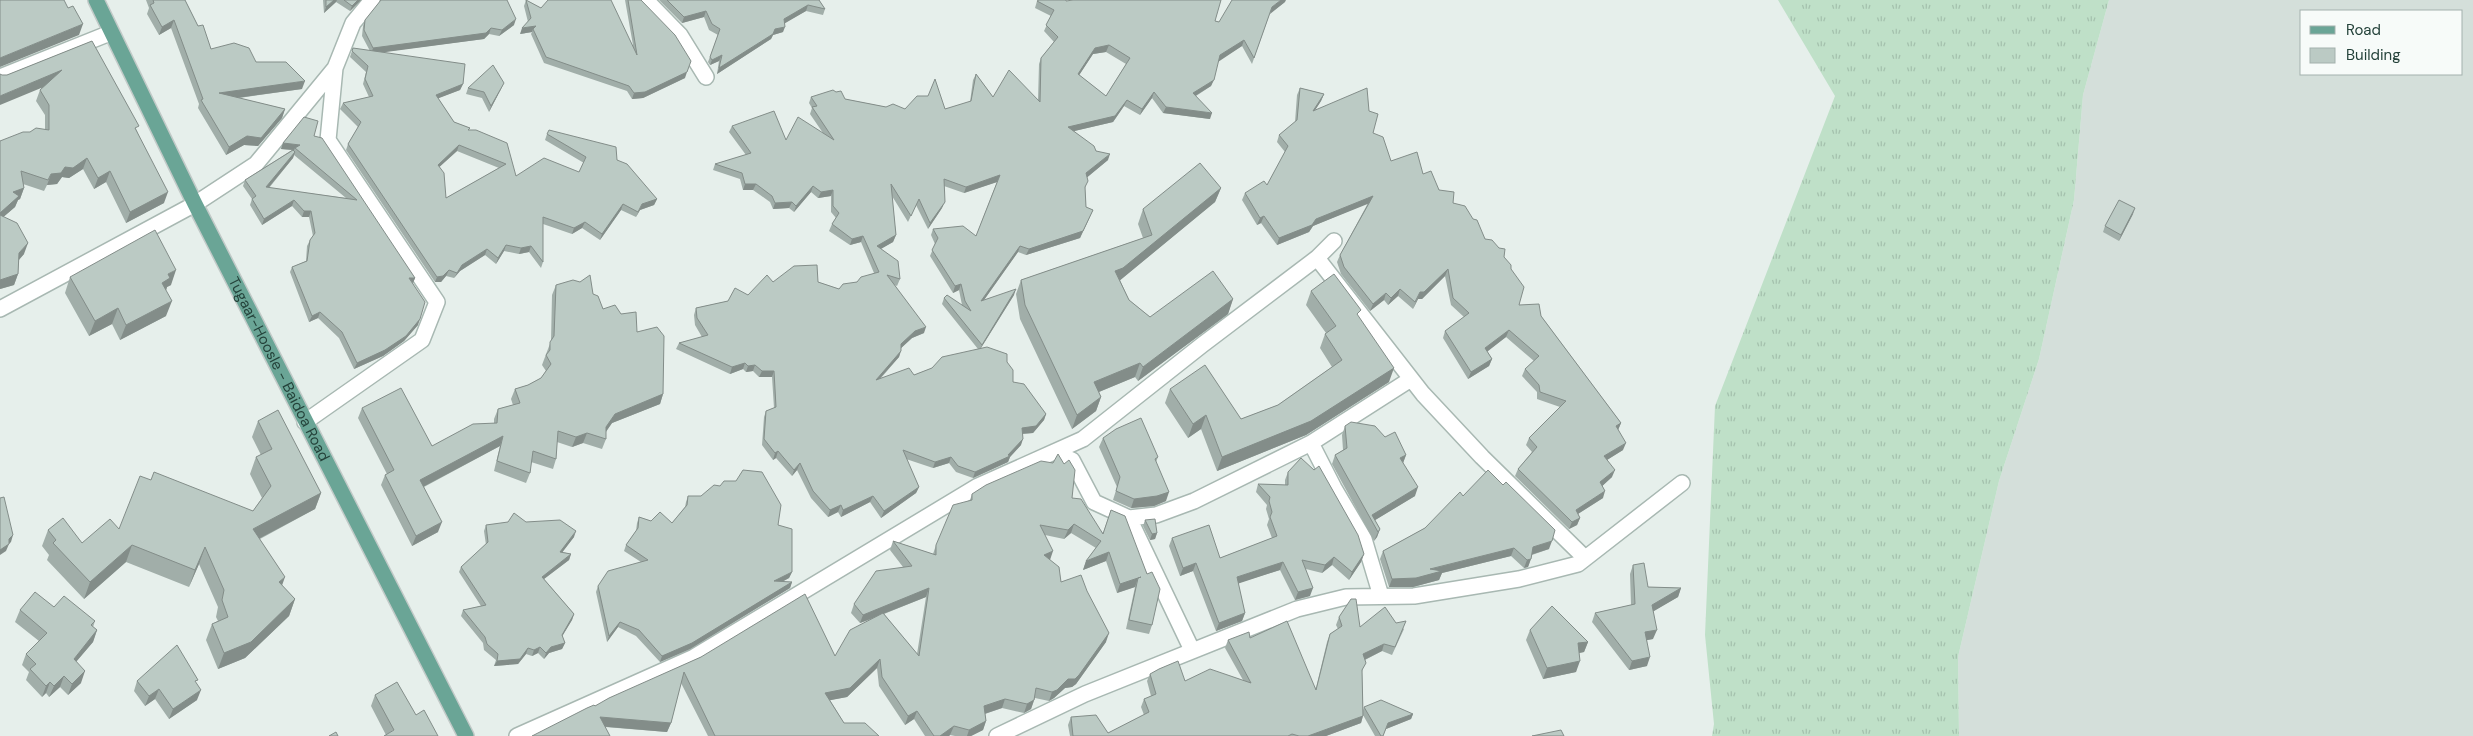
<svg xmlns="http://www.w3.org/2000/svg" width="2473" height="736" viewBox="0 0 2473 736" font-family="'DM Sans',sans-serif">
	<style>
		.built { fill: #d4dfda; fill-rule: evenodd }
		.grass { fill: url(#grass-tufts) }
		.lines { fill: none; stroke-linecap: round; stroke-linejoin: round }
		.minor-casing { stroke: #a8b8b2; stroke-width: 18 }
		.major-casing { stroke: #c2cac8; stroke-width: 18 }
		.minor { stroke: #fff; stroke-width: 15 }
		.major { stroke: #6aa596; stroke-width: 15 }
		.wall { fill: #a1aea9; fill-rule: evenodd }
		.shaded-wall { fill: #838d89 }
		.building { fill: #bbcac4; stroke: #838d89; fill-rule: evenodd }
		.labels { text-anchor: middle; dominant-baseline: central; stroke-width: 5; stroke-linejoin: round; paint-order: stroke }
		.street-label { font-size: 15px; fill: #24423a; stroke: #f7fbf9 }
	</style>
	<defs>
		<pattern id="grass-tufts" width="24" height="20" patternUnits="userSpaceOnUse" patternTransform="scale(1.25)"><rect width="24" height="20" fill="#bfe0c8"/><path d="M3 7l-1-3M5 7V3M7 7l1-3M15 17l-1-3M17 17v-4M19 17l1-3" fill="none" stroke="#a4c1ad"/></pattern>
	</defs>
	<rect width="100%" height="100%" fill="#e6efeb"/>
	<path class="built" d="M2109,0H2473V736H1959L1958,657L1999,481L2039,359L2074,200L2083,95ZM2302,11H2462V74H2302Z"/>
	<path class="grass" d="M1778,0H2109L2083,95L2074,200L2039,359L1999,481L1958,657L1959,736H1712L1714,724L1705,635L1715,406L1835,96Z"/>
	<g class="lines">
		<g class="minor-casing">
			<path id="minor" d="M646,0L680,35L706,77
				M0,77L110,33
				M1317,258L1423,394L1482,457L1585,558
				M0,309L195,204L256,164L335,68
				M305,422L422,340L437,302L328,140L335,68L353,23L372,0
				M1311,443L1334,488L1364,539L1381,596
				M1054,452L1072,460L1094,502L1129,518L1156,515L1194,501L1311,443L1411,379
				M1129,518L1192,650
				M517,736L694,657L978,486L1083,439L1202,345L1317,258L1334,241
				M997,736L1085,694L1297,609L1346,597L1414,596L1519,579L1578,564L1682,483"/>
		</g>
		<g class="major-casing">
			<g id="major">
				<path id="s1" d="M96,0L195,204L466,736"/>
			</g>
		</g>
		<use href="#minor" class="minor"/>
		<use href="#major" class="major"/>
	</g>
	<path class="wall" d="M146,0H185L198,26L211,49L256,62L302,89L239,98L285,109L282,118L258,146L244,145L226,155L198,108L199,104L171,28L159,35L147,14L149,8Z
		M323,0H361L350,11L336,2L324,13Z
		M380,0H507L514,25L499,36L489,34L484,39L382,52L463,84L460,90L438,98L454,122L470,128L469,130H476L516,176L579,172L584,163L545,140L547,134L617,160L657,199L654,205L640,210L636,217L621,210L600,240L582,228L572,234L543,224V262L541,268L529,252L519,254L504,251L496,264L485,255L460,271L454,278L446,276L441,282H435L346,150L348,144L358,127L340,109L343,103L369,97L363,84L366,72L350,57L353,48L370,51L362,36L363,26L365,20L380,2ZM457,151L499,168L446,198L439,167Z
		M526,0L541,8L633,45L625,0H641L685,78L643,98L632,99L627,91L544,63L531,34L532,32L520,34L528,22L524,6Z
		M659,0H819L825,9L823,15L806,11L784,23L783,32L773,35L771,39L717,74L719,61L710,65L708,62L718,35L709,30L704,17L682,23Z
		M1037,1H1066L1215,21L1219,22L1285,2L1270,13L1252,64L1242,46L1218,61L1211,86L1196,96L1210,119L1163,113L1152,98L1140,115L1124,106L1113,122L1074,131L1096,151L1108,160L1087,177L1085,189L1086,207L1093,210L1080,238L1026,255L1018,252L984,300L1014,295L981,348L1007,362L1013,382L1046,414L1044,420L1033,433L1022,434L1021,445L1010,457L1008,462L973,478L956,472L949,463L933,468L906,459L919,487L916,493L881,518L870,502L841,517L838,512L828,517L811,498L797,470L792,476L776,458L773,460L762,445L764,417L766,411L774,408L772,377H759L753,371L746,372L743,369L730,374L676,349L679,343L702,337L695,325L694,315L696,308L728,301L748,295L773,282H818L839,289L857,282L874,273L861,242L850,245L829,231L832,224L836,218L831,212V196L818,198L811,192L794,212L789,208L773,209L770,202L753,190H743L740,179L713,170L715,164L746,155L729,132L732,126L786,140L823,133L810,114L812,108L809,103L811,97L845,99L886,107L905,109H945L970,102L973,80L976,74L993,97L1038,100L1039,64L1041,58L1054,42L1044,31L1051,16L1035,8ZM1106,52L1126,64L1106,96L1079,75L1093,54ZM997,182L976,236L933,229L931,235L935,244L930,256L953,293L959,290L962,305L944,298L942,304L978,349L932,368L914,375L881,378L899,357L901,348L912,338L924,333L895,285L897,286L900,279L880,249L893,242L896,235L892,196L908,222L916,205L928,229L942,208L944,186L964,193Z
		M92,41L137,131L164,203L126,223L106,182L94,189L83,169L69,178L62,177L57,184L47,185L44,191L23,184L24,188L20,199L18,200L15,207L3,217L24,254L19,260L18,274L14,285L0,289V141L45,129V115L36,101L40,90L42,88L2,75H7Z
		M468,88L501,89L489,112L482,98L466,94Z
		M1300,88L1324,94L1321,101L1315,110L1369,111L1373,133L1391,161L1423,174L1453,203L1485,239L1504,257L1511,269L1519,305L1541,316L1621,423L1618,430L1623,450L1607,460L1612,477L1602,486L1603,498L1578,514L1580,518L1577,525L1569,529L1515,476L1518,469L1532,452L1526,445L1529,438L1560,407L1537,399V392L1522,376L1525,369L1534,361L1506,337L1487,351L1492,359L1489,366L1468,379L1443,338L1445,331L1464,317L1451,305L1445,276L1422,299H1418L1413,309L1398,296L1388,305L1384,300L1370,311L1341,274L1337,262L1340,255L1368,203L1313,226L1309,232L1277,245L1261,223L1257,225L1242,200L1245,193L1267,185L1285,152L1277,142L1279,135L1295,122L1297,95Z
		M314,136L415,278L413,283L418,325L404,341L383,356L354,369L339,338L318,318L309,322L290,272L292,267L306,261L307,246L310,240L313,236L309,217H302L292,206L262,225L250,205L252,199L243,186L245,180L292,150L281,149L283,143ZM294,155L346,198L269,188L293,158Z
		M1221,188L1215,202L1120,280L1129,300L1150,317L1233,299L1228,314L1138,381L1135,377L1099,392L1101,397L1096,411L1072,429L1020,319L1016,294L1021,280L1143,238L1138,224L1143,209Z
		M2133,214L2119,241L2103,232L2105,226Z
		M70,277L171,285L167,287L166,290V316L120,340L112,324L89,336L65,293Z
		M556,285L593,294L603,309L621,314L637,332L663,394L660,404L612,423L606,432V439L602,449L583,443L572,447L557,442L556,459L553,469L531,462L530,473L526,483L494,471L500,446L424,487L438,532L412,546L381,485L385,475L387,474L358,418L362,408L432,446L494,423V419L498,409L513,405L511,399L515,389L528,385L541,378L546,371L542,365L551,341L552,295Z
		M1311,291L1359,317L1389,382L1306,435L1217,471L1201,429L1188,438L1165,403L1170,389L1241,419L1278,405L1332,367L1320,348L1325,334L1326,333L1306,305Z
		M258,421L321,493L315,509L260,539L282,586L295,599L289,616L245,658L218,669L206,640L212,624L218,621L216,617L218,607L199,564L189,587L126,562L84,599L47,560L49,555L42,546L48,530L82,543L119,529L151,480L253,511L262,498L250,474L256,457L261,455L252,437Z
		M1345,426L1385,437L1406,455L1403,463L1415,496L1375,520L1380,529L1377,537L1374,541L1332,464L1335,455L1343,450L1342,435Z
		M1103,438L1158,457L1156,462L1166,501L1154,506L1131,508L1113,500L1117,487L1099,447Z
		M1288,472L1364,554L1361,562L1349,580L1332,565L1322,573L1306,569L1310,596L1295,600L1280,570L1238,583L1245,613L1242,621L1216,631L1193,571L1180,576L1169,546L1172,538L1220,558L1272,538L1267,525L1269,519L1266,509L1267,505L1256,492L1258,484L1285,485V480Z
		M972,494L1072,498L1103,533L1111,510L1125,516L1152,625L1149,634L1126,629L1135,587L1117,593L1106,561L1083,570L1086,561L1096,548L1071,533L1064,539L1045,535L1050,560L1061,582L1106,642L1076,684L1072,687L1065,688L1054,698L1049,701L1035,698L1031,709L1024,713L1002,708L985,714L986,721L983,730L971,736H955L950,735L949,736H925L914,719L905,725L879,686L877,668L847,697L830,700L844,723L879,736H708L681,683L671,723L667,732L605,727L595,706L701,657L835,656L875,618L860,623L851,613L854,604L903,567L890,550L893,541L933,554L936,545L970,500ZM926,597L917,654L884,614Z
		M688,496L778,525L792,572L789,578L782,582H792L790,588L690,649L660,662L636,636L618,627L607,642L596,592L598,586L641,562L624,551L626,545L636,531L637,523L639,517L651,521L672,523L685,507L686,502Z
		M1463,496L1549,549L1532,555L1528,567L1524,568L1511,556L1442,573L1439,580L1413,587H1389L1380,559L1383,551L1425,528Z
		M1145,520L1157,533L1155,539L1150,540L1143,526Z
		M526,522L574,537L562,552L571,554L569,560L544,579L574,614L572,620L562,636L565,643L562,649L549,653L544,659L538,653L532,656L526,654L518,664L494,666L496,660L484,650L483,643L461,616L463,610L481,606L459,572L461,567L486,545L484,531L486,525Z
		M1633,565L1648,587L1681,588L1678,597L1653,611V639L1647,640V666L1629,670L1592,622L1595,613L1631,605L1630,574Z
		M54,607L95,621L93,627L97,630L93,642L76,662L81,683L68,695L60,687L49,697L46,693L42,697L26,680L29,672L22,665L26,654L39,641L15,622L20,610Z
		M1339,617L1360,627L1396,623L1404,629L1392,655L1382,651L1365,660L1362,672L1363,710L1364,707L1413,714L1411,719L1386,729L1383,736H1375L1363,715L1361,723L1326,736H1070L1068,725L1071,717L1108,733L1144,715L1141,707L1144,699L1151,696L1147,681L1150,674L1185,681L1243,680L1225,648L1228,640L1250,638L1316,688L1327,642L1330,634L1338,629L1336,625Z
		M1530,630L1588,642L1584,652L1579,653L1576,672L1543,679L1526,640Z
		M137,681L196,684L197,700L169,719L155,699L145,706L134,691Z
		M375,695L416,715L386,735L371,706Z"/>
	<path class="shaded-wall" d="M334,0H337L336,2L324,13L326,7Z
		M358,0H361L350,11L352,6Z
		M1281,0H1286L1285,2L1270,14L1272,7Z
		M808,5L806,11L782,25L784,19Z
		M706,11L704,17L682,23L684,17Z
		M516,19L514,25L499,36L502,30Z
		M174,20L171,28L159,35L162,27Z
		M83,24L79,35L0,67V58Z
		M536,26L533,29L532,32L520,34L522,28Z
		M785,27L783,32L773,35L771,39L717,74L719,68L775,29Z
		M491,28L489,34L484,39L371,54L373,48Z
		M1244,40L1242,46L1218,62L1220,55Z
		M1109,45L1106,52L1093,54L1076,80L1078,74L1095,48Z
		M722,55L719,61L710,65L712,60Z
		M62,70L58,81L0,105V96Z
		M687,72L685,78L643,98L632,99L634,93Z
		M1214,80L1211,86L1190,99L1193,93Z
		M305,81L302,89L215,101L219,93Z
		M504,83L501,89L489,112L491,106Z
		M463,84L460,90L434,100L436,95Z
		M1154,92L1152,98L1140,115L1142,109Z
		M1324,94L1321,101L1310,118L1313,111Z
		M1127,100L1124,106L1113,122L1066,133L1068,127Z
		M1166,107L1212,113L1210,119L1163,113Z
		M285,109L282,118L258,146L244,145L226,155L229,147Z
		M283,143L300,145L295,148L294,150L281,149Z
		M459,145L457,151L435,171L438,165Z
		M295,152L293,158L264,193L266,187Z
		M1110,154L1108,160L1084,180L1086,173Z
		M87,158L83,169L69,178L62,177L57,184L47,185L51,174L65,167Z
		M110,171L106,182L94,189L98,178Z
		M1000,175L997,182L964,193L966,187Z
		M745,184H756L753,190H743Z
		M813,186L811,192L794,212L796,206Z
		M24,188L20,199L18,200L15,207L0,220V213L13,192Z
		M1221,188L1215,202L1118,282L1115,271Z
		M833,190L831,196L818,198L821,192Z
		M168,192L164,203L126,223L130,212Z
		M1373,196L1370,203L1313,226L1309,232L1277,245L1279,238L1316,219Z
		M657,199L654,205L640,210L636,217L642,204Z
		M294,200L292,206L262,225L264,219Z
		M792,202L789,208L773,209L775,203Z
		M945,202L942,208L928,229L930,223Z
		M623,204L621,210L600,240L602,234Z
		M2135,208L2133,214L2119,241L2121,235Z
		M1093,210L1080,238L1026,255L1029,249Z
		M304,211H311L309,217H302Z
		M1264,216L1261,223L1257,225L1260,218Z
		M585,222L582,228L572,234L574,228Z
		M896,235L893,242L874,253L877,246Z
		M863,236L861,242L850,245L852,239Z
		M28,243L24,254L15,264L19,253Z
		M506,245L504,251L496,264L498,258Z
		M531,246L529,252L519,254L521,248Z
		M1020,246L1018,252L979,307L981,301Z
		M487,249L485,255L460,271L454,278L457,273L462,265Z
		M1448,269L1445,276L1422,299H1418L1413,309L1420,292Z
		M176,270L171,285L167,287L165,294L162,283L168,274Z
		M449,270L446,276L441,282H435L437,277Z
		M18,274L14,285L0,289V280Z
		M409,278H415L413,283Z
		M961,284L959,290L953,293L955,286Z
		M1016,289L1014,295L979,351L982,345Z
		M1400,289L1398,296L1388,305L1391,298Z
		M1386,293L1384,300L1370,311L1373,304Z
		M1233,299L1228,314L1138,381L1143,367Z
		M172,301L166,316L120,340L126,325Z
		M118,308L112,324L89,336L95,321Z
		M320,312L318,318L309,322L312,316Z
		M420,319L418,325L404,341L383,356L354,369L357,363Z
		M926,327L924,333L912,338L899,350L901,344L915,331Z
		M1509,330L1506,337L1483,355L1485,348Z
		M901,351L899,357L873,386L876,380Z
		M1492,359L1489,366L1468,379L1471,372Z
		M745,363L743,369L730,374L732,367Z
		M1140,363L1135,377L1089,396L1094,382Z
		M755,365L753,371L746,372L748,366Z
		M1394,368L1389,382L1306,435L1217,471L1222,457Z
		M762,371H774L772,377H759Z
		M663,394L660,404L612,423L602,437L606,427L615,414Z
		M1101,397L1096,411L1072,429L1077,415Z
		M1046,414L1044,420L1033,433L1019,434L1022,428Z
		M1206,415L1201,429L1188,438L1193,424Z
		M1621,423L1618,430L1613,434L1616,426Z
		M587,433L583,443L572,447L576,437Z
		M503,436L500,446L417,490L420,480Z
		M1023,439L1021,445L1010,457L1008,462L973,478L975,472L1008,455Z
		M1626,443L1623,450L1602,463L1604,456Z
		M778,451L776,458L773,460L775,453Z
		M1406,455L1403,463L1400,458Z
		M951,457L949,463L933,468L935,462Z
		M800,463L797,470L792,476L794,470Z
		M1615,470L1612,477L1598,490L1600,482Z
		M919,487L916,493L881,518L884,511Z
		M1418,487L1415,496L1372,522V515Z
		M1605,491L1603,498L1573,517L1576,510Z
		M1169,492L1166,501L1154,506L1131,508L1134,499Z
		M321,493L315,509L247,545L253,529Z
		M873,496L870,502L841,517L843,510Z
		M841,505L838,512L828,517L830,510Z
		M1580,518L1577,525L1569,529L1572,522Z
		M442,522L438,532L412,546L416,536Z
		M1074,524L1071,533L1064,539L1068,530Z
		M1380,529L1377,537L1374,541L1378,532Z
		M576,531L574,537L558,558L560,552Z
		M1157,533L1155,539L1150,540L1152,534Z
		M13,535L11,542L9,544L6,551L0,555V550L9,539Z
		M1552,541L1549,549L1530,555L1533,547Z
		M132,545L126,562L84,599L90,582Z
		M205,547L199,564L189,587L195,570Z
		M1514,548L1511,556L1442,573L1439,580L1413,587H1389L1392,579Z
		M1053,551L1050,560L1044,555Z
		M1109,552L1106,561L1083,570L1086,561Z
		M571,554L569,560L540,582L542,577Z
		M1364,554L1361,562L1349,580L1352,572Z
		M1334,557L1332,565L1322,573L1325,565Z
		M1531,559L1528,567L1524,568L1527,560Z
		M1283,562L1280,570L1234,585L1237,577Z
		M1196,563L1193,571L1180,576L1183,568Z
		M792,572L789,578L772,587L774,581Z
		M285,577L279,594V582Z
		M1141,577L1138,578L1135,587L1117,593L1120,584Z
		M792,582L790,588L690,649L660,662L662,656Z
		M929,588L926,597L860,623L863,615Z
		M1313,588L1310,596L1295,600L1298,592Z
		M1681,588L1678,597L1649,614L1652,605Z
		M295,599L289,616L245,658L218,669L224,653Z
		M1245,613L1242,621L1216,631L1219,623Z
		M574,614L572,620L560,640L562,635Z
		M620,622L618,627L607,642L609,636Z
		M97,630L93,642L69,670L74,659Z
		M1657,630L1653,639L1642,641L1645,632Z
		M1109,633L1106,642L1076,684L1072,687L1065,688L1054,698L1049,701L1052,692Z
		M1588,642L1584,652L1574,654L1578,643Z
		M565,643L562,649L549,653L544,659L546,653L551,647Z
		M1384,644L1382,651L1360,662L1363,654Z
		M540,647L538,653L532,656L534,650Z
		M528,648L526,654L518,664L494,666L497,661Z
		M1650,657L1647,666L1629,670L1632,661Z
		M880,659L877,668L847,697L821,702L825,693Z
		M1580,661L1576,672L1543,679L1547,668Z
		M85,671L81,683L68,695L72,684Z
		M64,676L60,687L49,697L54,686Z
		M50,682L46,693L42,697L46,686Z
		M159,689L155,699L145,706L149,696Z
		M201,690L197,700L169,719L173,709Z
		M1005,699L1002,708L981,715L984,706Z
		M1034,700L1031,709L1024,713L1027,704Z
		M917,711L914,719L905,725L908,716Z
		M1413,714L1411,719L1386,729L1388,723Z
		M1363,716L1361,723L1326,736H1308Z
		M600,717L671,723L667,732L597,726Z
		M986,721L983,730L971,736H967L969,730Z
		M954,726L950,735L949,736H940Z"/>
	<path class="building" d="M0,0H64L68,8L73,6L83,24L0,58Z
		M153,0H185L198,26L203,25L211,49L234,43L249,48L256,62H286L305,81L219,93L285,109L261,138L247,136L229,147L201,100L203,99L174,20L162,27L150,5L154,3Z
		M326,0H334L326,7Z
		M344,0H358L352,6Z
		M381,0H507L516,19L502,30L491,28L486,33L373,48L364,30L365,20Z
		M526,0L541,8L548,0H611L637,55L628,0H641L675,35L691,61L687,72L645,92L634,93L629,86L546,57L533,29L536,26L522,28L531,18Z
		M667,0H819L825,9L808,5L784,19L785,27L775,29L773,34L719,68L722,55L712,60L710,57L720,29L712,24L706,11L684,17Z
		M1039,0H1066V1L1073,0H1221L1215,21L1219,22L1232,0H1281L1272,7L1254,58L1244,40L1220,55L1214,80L1193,93L1212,113L1166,107L1154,92L1142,109L1127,100L1115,116L1068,127L1094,146L1096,151L1110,154L1086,173L1088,181L1085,187L1086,207L1093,210L1083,231L1029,249L1020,246L981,301L1016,289L982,345L944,298L947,295L971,311L965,301L961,284L955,286L932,250L938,238L933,229L963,226L976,236L1000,175L966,187L944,179L945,202L930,223L919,199L911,216L891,184L896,235L877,246L898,261L900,279L887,275L926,327L915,331L901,344V351L876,380L909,368L914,375L932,368L942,357L987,347L1007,354V362L1013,370V382L1024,384L1046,414L1036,426L1022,428L1023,439L1008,455L1010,456L975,472L958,466L951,457L935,462L903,450L919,487L884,511L873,496L843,510L841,505L830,510L813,491L800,463L794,470L778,451L775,453L764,439L766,411L776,407L774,371H762L755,365L748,366L745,363L732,367L679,343L708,335L697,318L696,308L728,301L735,288L748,295L767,275L773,282L794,266L817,265L818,282L839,289L843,284L857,282L861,277L879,272L863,236L852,239L832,224L839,213L833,206V190L821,192L813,186L796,206L792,202L775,203L772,196L756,184H745L742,173L715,164L751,153L732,126L774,111L786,140L798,117L834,140L812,107L817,106L811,97L833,90L836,92L841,91L845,99L886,107L893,104L905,109L917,96H928L935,79L945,109L971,101L976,74L993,97L1009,70L1040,102L1041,58L1058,37L1046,25L1054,10L1037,1ZM1109,45L1130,58L1106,96L1078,74L1095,48Z
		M92,41L139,126L135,128L168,192L130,212L110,171L98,178L87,158L73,168L65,167L61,173L51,174L48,180L21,171L24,188L13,192L19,196L0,213V141L23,132H30L36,128L49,130V105L40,90L62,70L0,96V74L2,75H7Z
		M353,48L465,64L463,84L436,95L454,122L470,128L468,130H476L507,143L516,176L544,158L579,172L586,157L547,134L549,130L616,147L617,160L627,164L657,199L642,204L638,212L623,204L602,234L585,222L574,228L543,217V262L531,246L521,248L506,245L498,258L487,249L462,265L457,273L449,270L443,276L437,277L348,144L361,122L343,103L373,96L365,79L368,66L352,51ZM459,145L506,164L446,198L444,173L438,165Z
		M493,65L504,83L491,106L484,92L468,88Z
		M1300,88L1324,94L1313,111L1367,88L1369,111L1378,114L1373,133L1383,137L1391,161L1417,152L1423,174L1431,171L1439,190L1454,192L1453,203L1465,206L1473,219L1477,220L1485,239L1492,240L1499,248L1505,249L1504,257L1511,265V269L1524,287L1519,305L1539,304L1541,316L1621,423L1616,426L1626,443L1604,456L1615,470L1600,482L1605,491L1576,510L1580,518L1572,522L1518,469L1537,447L1529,438L1566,401L1540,392L1539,385L1525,369L1539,356L1509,330L1485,348L1492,359L1471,372L1445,331L1469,313L1453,298L1448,269L1424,292H1420L1415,302L1400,289L1391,298L1386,293L1373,304L1344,267L1340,255L1373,196L1316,219L1312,225L1279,238L1264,216L1260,218L1245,193L1264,181L1267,185L1288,146L1279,135L1297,120Z
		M304,117L318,121L314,136L322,138L415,278H409L425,302L420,319L406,336L385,350L357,363L342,332L320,312L312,316L292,267L307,261L310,240L315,233L311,211H304L294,200L264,219L252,199L256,196L245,180L293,150L295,152L266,187L357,200L295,148L300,145L283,143Z
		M1200,163L1221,188L1123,268L1115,271L1129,300L1150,317L1213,271L1233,299L1143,367L1140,363L1094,382L1101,397L1077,415L1025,305L1021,280L1152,235L1143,209Z
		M2119,200L2135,208L2121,235L2105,226Z
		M0,215L17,223L28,243L19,253L18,274L0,280Z
		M155,230L176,270L168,274L170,278L162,283L172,301L126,325L118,308L95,321L70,277Z
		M1334,274L1361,310L1357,314L1394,368L1311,421L1222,457L1206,415L1193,424L1170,389L1205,365L1241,419L1278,405L1342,360L1325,334L1336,326L1311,291Z
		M590,275L593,294L598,296L603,309L615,305L621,314L636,312L637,332L657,327L664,336L663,394L615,414L606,427V439L587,433L576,437L558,431L556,459L533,451L530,473L497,461L503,436L420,480L442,522L416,536L385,475L394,470L362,408L401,388L432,446L473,424L497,423L498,409L520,403L515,389L528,385L541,378L551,364L546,355L550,350V342L554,336L556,285L573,280L580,282Z
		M278,410L321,493L253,529L285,577L279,582L295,599L251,642L224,653L212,624L228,617L222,600L224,590L205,547L195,570L132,545L90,582L53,543L56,540L48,530L63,518L82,543L110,519L119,529L140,476L151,480L154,472L253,511L271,486L256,457L272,449L258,421Z
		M1141,418L1158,457L1155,459L1169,492L1157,496L1134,499L1116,491L1120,477L1103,438L1116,429Z
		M1351,422L1375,426L1385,437L1395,432L1406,455L1400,458L1418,487L1372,515L1380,529L1378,532L1335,455L1347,448L1345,426Z
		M1058,454L1064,464L1069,460L1075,470L1072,498L1081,499L1103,534L1111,510L1125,516L1147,574L1152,572L1160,589L1152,625L1129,620L1138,578L1141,577L1120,584L1109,552L1086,561L1101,541L1074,524L1068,530L1040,525L1053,551L1044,555L1059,567L1061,582L1081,575L1087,591L1109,633L1079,675L1075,679H1068L1057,690L1052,692L1036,688L1034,700L1027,704L1005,699L984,706L986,721L969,730L954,726L940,736H934L917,711L908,716L882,677L880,659L850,688L825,693L844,723H865L879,736H715L684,672L671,723L600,717L610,736H532L587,708L594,705L595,706L609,698L701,657L805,594L835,656L850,630L883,613L919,656L929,588L863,615L854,604L876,571L912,566L893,541L936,555V545L953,505L972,500V494L986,485L1041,461L1053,463Z
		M1301,458L1314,470L1319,466L1358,535L1364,554L1352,572L1334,557L1325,565L1302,560L1313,588L1298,592L1283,562L1237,577L1245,613L1219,623L1196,563L1183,568L1172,538L1209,525L1220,558L1277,536L1270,517L1272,512L1269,501L1270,497L1258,484L1288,485V472Z
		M743,470L762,472L781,505L778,525L792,529V572L774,581L792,582L692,643L662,656L639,630L620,622L609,636L598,586L608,571L648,560L626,545L638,528L639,517L651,521L660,512L672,523L687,505L688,496H701L714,485L720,486L724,481H736Z
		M1488,470L1503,485L1506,482L1555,530L1552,541L1533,547L1531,559L1527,560L1514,548L1430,569L1442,571L1416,578L1392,579L1383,551L1425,528L1460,492L1463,496Z
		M4,497L13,535L9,539V544L0,550V498Z
		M514,513L526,522L560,520L576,531L560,552L571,554L542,577L574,614L562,635L565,643L551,647L546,653L540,647L534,650L528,648L520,659L497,661L498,654L487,644L485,637L463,610L486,605L461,567L488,542L486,525L508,522Z
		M1155,519L1157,533L1152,534L1145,520Z
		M1644,563L1648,587L1681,588L1652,605L1657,630L1645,632L1650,657L1632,661L1595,613L1635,604L1633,565Z
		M35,592L54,607L64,596L95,621L91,625L97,630L74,659L85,671L72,684L64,676L54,686L50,682L46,686L30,669L36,664L26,654L47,633L20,610Z
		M1351,599H1356L1360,627L1385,607L1396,623L1406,621L1395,647L1384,644L1363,654L1366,663L1362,670L1363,716L1308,736H1299L1292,734L1288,736H1073L1071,717L1096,715L1108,733L1149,712L1144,699L1156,694L1150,674L1159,669L1178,661L1185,681L1210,669L1251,683L1228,640L1249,632L1250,638L1287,621L1316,690L1330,634L1342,626L1339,617Z
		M1552,606L1588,642L1578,643L1580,661L1547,668L1530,630Z
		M177,645L198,680L195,681L201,690L173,709L159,689L149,696L137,681Z
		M397,682L416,715L424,710L438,736H384L394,730L375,695Z
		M1381,700L1413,714L1388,723L1383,736H1381L1364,707Z
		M1561,730L1564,736H1532Z
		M336,732L338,736H329Z"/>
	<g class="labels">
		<g class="street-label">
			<text stroke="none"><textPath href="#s1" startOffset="412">Tugaar-Hoosle - Baidoa Road</textPath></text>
		</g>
	</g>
	<rect x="2300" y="10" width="162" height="65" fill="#f7fbf9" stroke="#a3b1ad"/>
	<rect x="2310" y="26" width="25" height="8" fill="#6aa596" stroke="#a3b1ad"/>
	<text x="2346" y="35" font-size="15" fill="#24423a">Road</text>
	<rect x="2310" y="48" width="25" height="15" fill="#bbcac4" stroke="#a3b1ad"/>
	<text x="2346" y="60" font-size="15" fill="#24423a">Building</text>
</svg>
